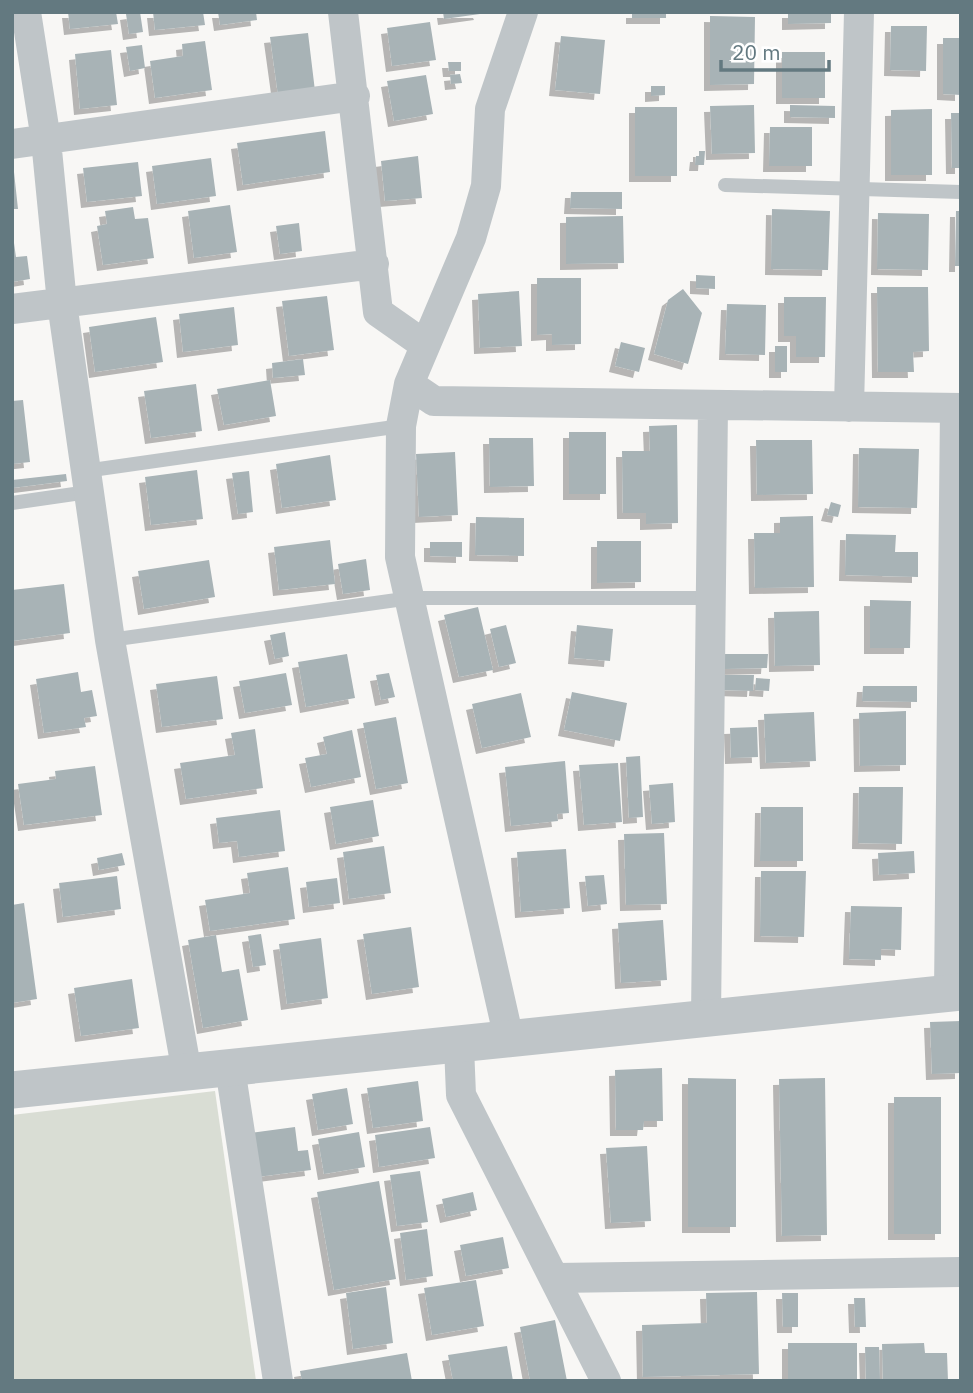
<svg xmlns="http://www.w3.org/2000/svg" width="973" height="1393" viewBox="0 0 973 1393" font-family="'IBM Plex Sans',sans-serif">
	<style>
		.green { fill: #d9ddd4 }
		.building { fill: #a8b3b6; filter: url(#shadow) }
		.lines { fill: none; stroke-linecap: round; stroke-linejoin: round }
		.service { stroke: #bfc5c8; stroke-width: 14 }
		.minor { stroke: #bfc5c8; stroke-width: 30 }
		.tertiary { stroke: #bfc5c8; stroke-width: 37 }
	</style>
	<defs>
		<filter id="shadow"><feDropShadow dx="-6" dy="6" stdDeviation="0" flood-color="#0004"/></filter>
	</defs>
	<rect width="100%" height="100%" fill="#f8f7f5"/>
	<path class="green" d="M215,1091L256,1381H12V1115Z"/>
	<path class="building" d="M68,12H116L118,24L70,29Z
		M140,12L143,32L129,34L126,14Z
		M153,12H203L205,25L155,30Z
		M218,12H256L257,20L220,25Z
		M443,12H479L480,14L444,19Z
		M632,12H666V18H632Z
		M788,12H831V23L788,24Z
		M710,16L755,17L754,84L710,85Z
		M430,22L436,60L392,66L387,28Z
		M891,26H927L926,71L890,70Z
		M308,33L315,91L278,95L270,37Z
		M561,36L605,40L600,94L555,90Z
		M943,38H961V95L943,94Z
		M205,41L212,90L155,98L150,61L183,56L182,44Z
		M142,45L145,68L130,71L126,47Z
		M111,50L117,105L80,109L75,54Z
		M782,52H825V98H782Z
		M448,62H461V71H449Z
		M460,74L462,83L451,84L450,75Z
		M426,75L433,114L394,121L387,81Z
		M651,86H665V95L651,96Z
		M754,105L755,153L712,154L710,106Z
		M790,105L835,106V118L790,117Z
		M635,107H677V176H635Z
		M932,109V175H891V110Z
		M951,113H961V168H952Z
		M770,127H812V166H769Z
		M325,131L330,172L243,185L237,143Z
		M699,151H705L704,165H695L696,156H699Z
		M418,156L422,198L385,201L381,161Z
		M211,158L216,196L157,204L152,166Z
		M138,162L142,196L87,202L83,168Z
		M12,172H14L18,209H12Z
		M571,192H622V209L570,208Z
		M230,205L237,252L194,258L188,211Z
		M133,207L135,219L148,218L154,258L103,265L97,226L107,224L105,211Z
		M772,209L830,211L828,270L771,269Z
		M956,211H961V266H955Z
		M878,213L929,214L928,270L877,269Z
		M623,216L624,263L566,264V217Z
		M299,223L302,251L280,254L276,226Z
		M14,243L16,257L27,256L30,279L12,282Z
		M696,275L715,276V289L696,288Z
		M537,278H581V344L552,345V334L537,335Z
		M877,287H928L929,351L913,352L914,372H878Z
		M683,289L702,313L688,364L654,354L668,300Z
		M519,291L522,346L480,348L478,294Z
		M327,296L334,350L289,356L282,301Z
		M784,297H826L825,357H796V336H784Z
		M727,304L766,305L765,355L725,354Z
		M234,307L238,345L183,352L179,314Z
		M156,317L163,362L95,372L89,327Z
		M621,342L645,348L639,372L615,366Z
		M775,346H787V372H775Z
		M303,359L305,375L273,378L272,363Z
		M270,380L276,416L224,425L217,389Z
		M196,384L202,431L151,438L144,391Z
		M23,400L30,462L12,464V401Z
		M677,425L678,523L646,524V513H623L622,451H650L649,426Z
		M569,432H606V494H569Z
		M489,438H533L534,486L490,487Z
		M756,440H812L813,494L757,495Z
		M859,448L919,449L917,508L858,507Z
		M455,452L458,515L419,517L416,454Z
		M330,455L336,500L282,508L276,464Z
		M197,470L203,519L151,525L145,477Z
		M249,471L253,512L238,514L232,473Z
		M66,474L67,481L12,488V480Z
		M831,502L841,505L838,517L827,515Z
		M813,516L814,587L755,588L754,533H780V517Z
		M476,517L524,518V556L475,555Z
		M846,534L896,535L895,552H918V577L845,575Z
		M330,540L335,584L279,590L274,547Z
		M597,541H641V582L597,583Z
		M430,542H462V557L430,556Z
		M366,559L370,590L343,594L338,564Z
		M209,560L215,597L144,609L138,571Z
		M64,584L70,633L12,641V590Z
		M870,600L911,601L910,648H870Z
		M478,607L493,670L459,677L444,615Z
		M819,611L820,665L775,666L774,612Z
		M506,625L516,663L499,667L490,629Z
		M577,625L613,629L610,661L574,658Z
		M285,632L289,656L275,659L270,635Z
		M347,654L355,698L306,707L298,662Z
		M724,654H768L767,668L724,669Z
		M78,672L81,692L92,690L97,716L84,718L86,727L44,733L36,679Z
		M286,673L292,705L245,713L239,681Z
		M389,673L395,697L381,700L376,675Z
		M724,675H754L753,691L723,690Z
		M217,676L223,719L162,727L156,684Z
		M756,678L770,679L769,691L755,690Z
		M863,686H917V702L862,701Z
		M572,692L627,703L620,741L564,730Z
		M521,693L531,737L482,748L472,704Z
		M906,711V765L860,766L859,713Z
		M814,712L816,761L766,763L764,714Z
		M396,717L408,783L376,789L363,723Z
		M757,727L758,757L731,758L730,728Z
		M255,729L263,788L186,799L180,763L235,755L231,733Z
		M352,730L361,777L311,787L305,758L327,754L323,737Z
		M640,756L643,817L629,818L626,757Z
		M565,761L569,813L557,814L558,821L511,826L505,767Z
		M618,763L622,822L584,825L579,765Z
		M95,766L102,815L24,825L18,784L56,779L55,771Z
		M673,783L675,822L652,824L649,785Z
		M859,787H903L902,844L858,843Z
		M373,800L379,836L336,844L330,807Z
		M761,807H803V861H760Z
		M280,810L285,851L239,857L237,841L219,843L216,818Z
		M664,833L667,904L626,905L624,834Z
		M384,846L391,893L349,899L343,852Z
		M566,849L570,908L521,912L517,852Z
		M914,851L915,873L879,875L878,853Z
		M122,853L125,865L99,870L97,858Z
		M288,867L295,919L210,931L205,900L250,893L247,873Z
		M761,871H806L804,937L760,936Z
		M604,875L607,904L588,906L585,876Z
		M117,876L121,909L63,917L59,883Z
		M337,878L340,903L309,907L306,882Z
		M24,903L37,999L12,1003V905Z
		M851,906L902,907L901,950L881,949V960L849,959Z
		M663,920L667,980L621,983L618,923Z
		M411,927L419,987L372,994L363,934Z
		M261,934L266,965L253,967L248,936Z
		M216,935L222,972L239,969L248,1020L203,1028L188,940Z
		M321,938L328,998L287,1004L279,944Z
		M132,979L139,1028L81,1036L74,988Z
		M961,1021V1073L932,1074L930,1022Z
		M662,1068L663,1121H644L643,1130H616L615,1070Z
		M688,1078L736,1079V1227H688Z
		M825,1078L827,1235L782,1236L779,1079Z
		M418,1081L423,1121L373,1128L367,1088Z
		M347,1088L353,1124L318,1130L312,1094Z
		M894,1097H941V1234H894Z
		M295,1127L298,1151L308,1150L311,1170L257,1177L251,1133Z
		M430,1127L435,1158L379,1167L375,1135Z
		M359,1132L365,1167L324,1174L318,1139Z
		M647,1146L651,1221L611,1223L606,1148Z
		M420,1171L428,1222L397,1226L390,1175Z
		M379,1181L396,1279L334,1290L317,1192Z
		M473,1192L477,1210L446,1217L442,1199Z
		M427,1229L433,1276L406,1280L400,1233Z
		M503,1237L509,1268L466,1276L460,1245Z
		M476,1280L484,1326L432,1335L424,1288Z
		M386,1287L393,1343L353,1349L346,1293Z
		M757,1292L759,1374L643,1377L642,1325L707,1323L706,1293Z
		M782,1293H798V1327H783Z
		M854,1298H865L866,1327H855Z
		M555,1320L567,1381H530L520,1327Z
		M788,1343H857V1381H788Z
		M924,1343L925,1353H947L948,1381H883L882,1344Z
		M507,1346L513,1381H453L448,1355Z
		M865,1347H879L880,1381H866Z
		M407,1353L412,1381H302L300,1371Z"/>
	<g class="lines">
		<path class="service" d="M725,185L961,192
			M85,471L401,426
			M12,503L88,492
			M110,640L411,598H711"/>
		<path class="minor" d="M26,12L46,140L62,303L110,640L187,1073
			M343,12L378,312L425,345
			M12,144L355,96
			M12,309L374,264
			M409,384L434,401L961,408
			M849,407L859,12
			M949,993L955,408
			M706,1017L713,406
			M509,1039L400,557L401,426L409,384L471,238L486,186L490,109L523,12
			M459,1046L461,1095L606,1381
			M230,1068L278,1381
			M556,1278L961,1272"/>
		<path class="tertiary" d="M12,1090L961,992"/>
	</g>
	<rect width="973" height="1393" fill="none" stroke="#637980" stroke-width="28"/>
	<path d="M721 60v10h108v-10" fill="none" stroke="#637980" stroke-width="3.5"/>
	<text x="732" y="60" font-size="21" fill="#637980" stroke="#ffffff" stroke-width="5" paint-order="stroke">20 m</text>
</svg>
